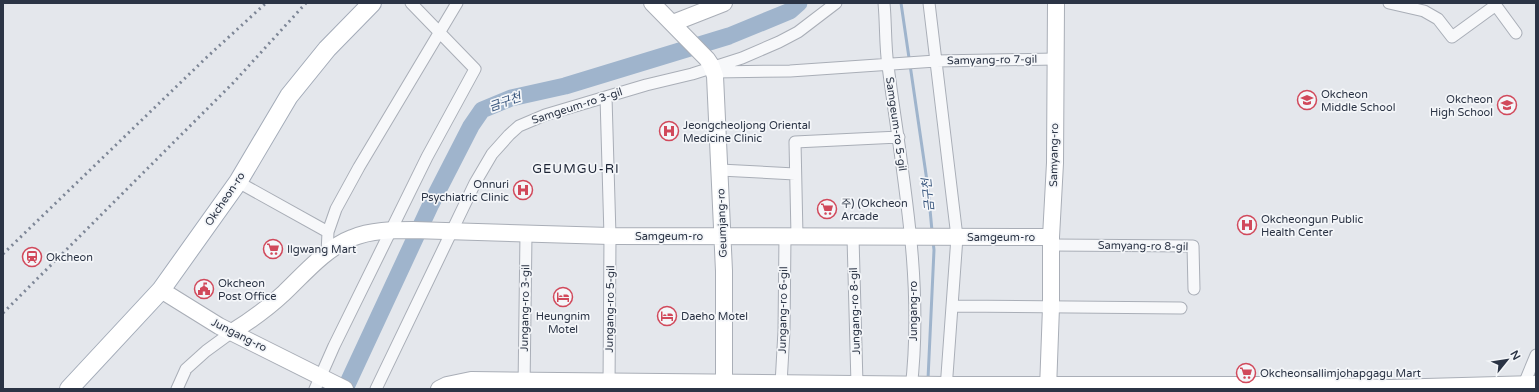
<svg xmlns="http://www.w3.org/2000/svg" width="1539" height="392" viewBox="0 0 1539 392" font-family="'Varela Round','Noto Sans KR',sans-serif">
	<style>
		.lines { fill: none; stroke-linecap: round; stroke-linejoin: round }
		.stream { stroke: #9fb4cc; stroke-width: 3 }
		.river { stroke: #9fb4cc; stroke-width: 17 }
		.street-casing { stroke: #a9aeb7; stroke-width: 13 }
		.secondary-casing { stroke: #a9aeb7; stroke-width: 18 }
		.primary-casing { stroke: #a3abb8; stroke-width: 20 }
		.street { stroke: #f7f8fa; stroke-width: 11 }
		.secondary { stroke: #fff; stroke-width: 16 }
		.primary { stroke: #fff; stroke-width: 18 }
		.rail { stroke: #7d8696; stroke-width: 3; stroke-dasharray: 2 4; stroke-linecap: butt }
		.labels { text-anchor: middle; dominant-baseline: central; stroke-width: 3.5; stroke-linejoin: round; paint-order: stroke }
		.street-label { font-size: 11px; fill: #2b3445; stroke: #f4f6f9 }
		.poi-label { font-size: 11px; fill: #2b3445; stroke: #f4f6f9; text-anchor: start }
		.water-label { font-size: 12px; font-style: italic; fill: #34527a; stroke: #f4f6f9 }
		.quarter-label { font-size: 13px; letter-spacing: 1px; fill: #1d2536; stroke: #f4f6f9 }
	</style>
	<rect width="100%" height="100%" fill="#e4e7ec"/>
	<g class="lines">
		<path class="stream" d="M901,3L928,188L932,231
			M928,379L934,250L933,241"/>
		<path class="river" d="M345,389L431,204L471,126L482,110L511,98L565,86L729,36L790,11L799,3"/>
		<g class="street-casing">
			<path id="street" d="M884,3C886,24 885,46 888,66C902,173 924,281 911,389
				M929,3L957,237L946,389
				M1389,3L1424,11L1438,19L1452,37L1496,5
				M1494,3L1516,33
				M714,72L790,71L936,61L1055,59
				M606,97L610,236L609,388
				M720,170L795,174
				M238,182L328,232
				M797,236L795,142L899,137
				M853,237L857,384
				M1051,245L1193,246L1194,289
				M327,254L328,232L336,209L359,167L457,3
				M953,306L1181,308
				M781,384L784,331L785,236
				M1524,384L1536,355
				M177,389L186,369L206,351L232,332
				M315,389L334,346L427,157L475,69L411,3
				M376,389L475,183L492,154L509,135L519,126L545,115L646,85L692,74L742,58L779,42L798,32L836,3
				M524,389L526,234"/>
		</g>
		<g class="secondary-casing">
			<path id="secondary" d="M652,3L707,59L711,65L715,76L724,271V389
				M673,23L724,3
				M161,290L219,326L345,389
				M232,332C250,321 268,308 284,293C304,274 326,248 352,238C371,230 393,230 413,230L610,236L1051,237
				M439,389L447,385L471,380L947,385H1301L1389,388L1536,384
				M1048,389L1051,307V237L1055,163L1056,3"/>
		</g>
		<g class="primary-casing">
			<path id="primary" d="M69,389L161,290L238,182L289,96L327,49L372,3"/>
		</g>
		<use href="#street" class="street"/>
		<use href="#secondary" class="secondary"/>
		<use href="#primary" class="primary"/>
		<path class="rail" d="M3,254L207,57L266,3
			M3,313L234,82L306,3"/>
	</g>
	<defs>
		<g id="school-ring" transform="scale(1)"><circle r="9.5" fill="#f4f6f9" stroke="#d1495b" stroke-width="1.5"/><path d="M0-5L7-2L0 1L-7-2ZM-4 1L0 2.5L4 1V4Q0 6-4 4Z" fill="#d1495b"/></g>
		<g id="hospital-ring" transform="scale(1)"><circle r="9.5" fill="#f4f6f9" stroke="#d1495b" stroke-width="1.5"/><path d="M-5-5h3v3.5h4V-5h3V5h-3V1.5h-4V5h-3Z" fill="#d1495b"/></g>
		<g id="supermarket-ring" transform="scale(1)"><circle r="9.5" fill="#f4f6f9" stroke="#d1495b" stroke-width="1.5"/><path d="M-6-5.5h2.5l.6 2H6L4.5 2H-2.5L-4.4-4H-6ZM-1.5 3.2a1.3 1.3 0 1 0 .1 0ZM3 3.2a1.3 1.3 0 1 0 .1 0Z" fill="#d1495b"/></g>
		<g id="station-ring" transform="scale(1)"><circle r="9.5" fill="#f4f6f9" stroke="#d1495b" stroke-width="1.5"/><path d="M-3-6H3Q5-6 5-4V2Q5 4 3 4L4.5 6H3L1.5 4h-3L-3 6H-4.5L-3 4Q-5 4-5 2V-4Q-5-6-3-6ZM-3.5-4v3h7v-3ZM-3.5 1v1.5H-2V1ZM2 1v1.5H3.5V1Z" fill="#d1495b"/></g>
		<g id="civic-ring" transform="scale(1)"><circle r="9.5" fill="#f4f6f9" stroke="#d1495b" stroke-width="1.5"/><path d="M-.6-6.5H3V-4.5H.6V-3L4-1V1h2V6H-6V1h2V-1L-.6-3ZM-1.2 2.5V6h2.4V2.5Z" fill="#d1495b"/></g>
		<g id="hotel-ring" transform="scale(1)"><circle r="9.5" fill="#f4f6f9" stroke="#d1495b" stroke-width="1.5"/><path d="M-6-4.5h1.5V1H6V5H4.5V3h-9V5H-6ZM-4 0a1.8 1.8 0 1 1 3.6 0ZM.5 0V-2.5h3Q6-2.5 6 0Z" fill="#d1495b"/></g>
	</defs>
	<g fill-rule="evenodd">
		<use href="#school-ring" x="1307" y="100"/>
		<use href="#school-ring" x="1507" y="105"/>
		<use href="#hospital-ring" x="669" y="131"/>
		<use href="#hospital-ring" x="523" y="190"/>
		<use href="#supermarket-ring" x="827" y="209"/>
		<use href="#hospital-ring" x="1247" y="225"/>
		<use href="#supermarket-ring" x="273" y="249"/>
		<use href="#station-ring" x="32" y="257"/>
		<use href="#civic-ring" x="204" y="289"/>
		<use href="#hotel-ring" x="563" y="297"/>
		<use href="#hotel-ring" x="667" y="316"/>
		<use href="#supermarket-ring" x="1246" y="373"/>
	</g>
	<g class="labels">
		<g class="street-label">
			<text transform="translate(992 60) rotate(-1)">Samyang-ro 7-gil</text>
			<text transform="translate(577 106) rotate(-18)">Samgeum-ro 3-gil</text>
			<text transform="translate(896 124) rotate(82)">Samgeum-ro 5-gil</text>
			<text transform="translate(1054 155) rotate(-89)">Samyang-ro</text>
			<text transform="translate(225 199) rotate(-56)">Okcheon-ro</text>
			<text transform="translate(722 223) rotate(-92)">Geumjang-ro</text>
			<text x="669" y="236">Samgeum-ro</text>
			<text x="1001" y="237">Samgeum-ro</text>
			<text transform="translate(1143 246) rotate(1)">Samyang-ro 8-gil</text>
			<text transform="translate(525 308) rotate(-89)">Jungang-ro 3-gil</text>
			<text transform="translate(610 309) rotate(-89)">Jungang-ro 5-gil</text>
			<text transform="translate(783 310) rotate(-89)">Jungang-ro 6-gil</text>
			<text transform="translate(855 311) rotate(-92)">Jungang-ro 8-gil</text>
			<text transform="translate(913 311) rotate(-90)">Jungang-ro</text>
			<text transform="translate(239 335) rotate(27)">Jungang-ro</text>
		</g>
		<g class="poi-label">
			<text x="1321" y="94">Okcheon<tspan x="1321" dy="13">Middle School</tspan></text>
			<text x="1493" y="99" text-anchor="end">Okcheon<tspan x="1493" dy="13">High School</tspan></text>
			<text x="683" y="125">Jeongcheoljong Oriental<tspan x="683" dy="13">Medicine Clinic</tspan></text>
			<text x="509" y="184" text-anchor="end">Onnuri<tspan x="509" dy="13">Psychiatric Clinic</tspan></text>
			<text x="841" y="203">주) (Okcheon<tspan x="841" dy="13">Arcade</tspan></text>
			<text x="1261" y="219">Okcheongun Public<tspan x="1261" dy="13">Health Center</tspan></text>
			<text x="287" y="249">Ilgwang Mart</text>
			<text x="46" y="257">Okcheon</text>
			<text x="218" y="283">Okcheon<tspan x="218" dy="13">Post Office</tspan></text>
			<text x="563" y="316" text-anchor="middle">Heungnim<tspan x="563" dy="13">Motel</tspan></text>
			<text x="681" y="316">Daeho Motel</text>
			<text x="1260" y="373">Okcheonsallimjohapgagu Mart</text>
		</g>
		<g class="water-label">
			<text transform="translate(505 102) rotate(-19)">금구천</text>
			<text transform="translate(928 195) rotate(-96)">금구천</text>
		</g>
		<g class="quarter-label">
			<text x="576" y="169">GEUMGU-RI</text>
		</g>
	</g>
	<rect width="1539" height="392" fill="none" stroke="#2b3445" stroke-width="8"/>
	<g transform="translate(1507 360) rotate(60)" stroke="#f4f6f9" stroke-width="3" paint-order="stroke">
	<path d="M0-3L7 15L0 10L-7 15Z" fill="#2b3445"/>
	<text y="-6" font-size="11" font-weight="bold" text-anchor="middle" fill="#2b3445">N</text>
	</g>
</svg>
